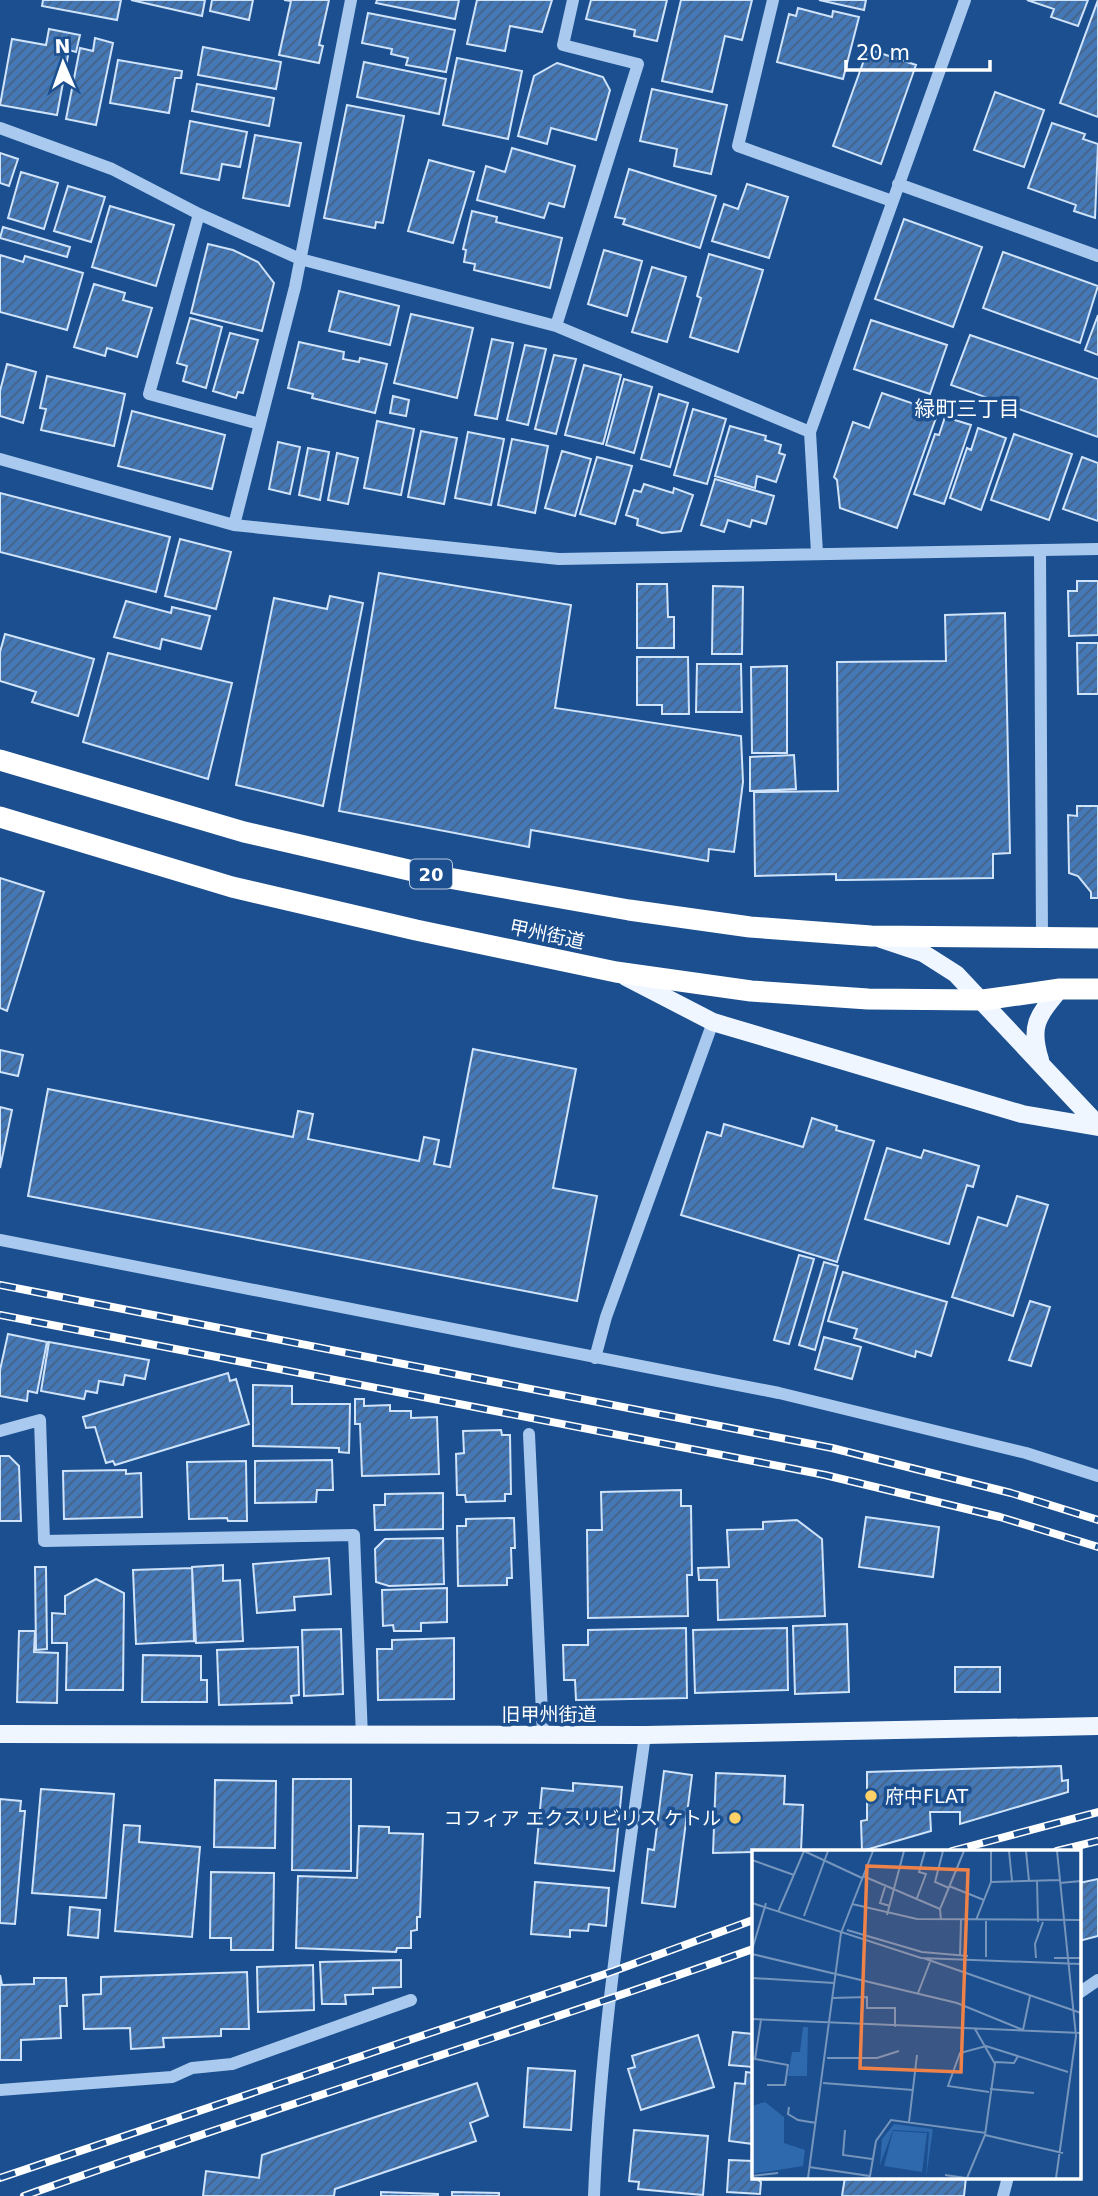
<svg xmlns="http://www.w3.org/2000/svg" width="1098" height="2196" viewBox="0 0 1098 2196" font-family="'DejaVu Sans','Noto Sans JP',sans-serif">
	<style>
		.building { fill: url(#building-hatch); stroke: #cfe3fa; stroke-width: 2 }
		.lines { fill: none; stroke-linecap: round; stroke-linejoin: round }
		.minor { stroke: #a9c9ee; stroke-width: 12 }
		.major { stroke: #f0f6ff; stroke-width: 18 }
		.highway { stroke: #fff; stroke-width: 21 }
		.rail-casing { stroke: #fff; stroke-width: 8 }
		.rail { stroke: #1b4f8f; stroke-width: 5; stroke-dasharray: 16; stroke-linecap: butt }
		.poi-dot { fill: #ffd166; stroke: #1b4f8f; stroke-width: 2.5 }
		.labels { text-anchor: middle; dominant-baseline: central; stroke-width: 7; stroke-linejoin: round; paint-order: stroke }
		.shield { fill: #1b4f8f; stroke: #bbcadd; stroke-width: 2 }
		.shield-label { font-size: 18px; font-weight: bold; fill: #fff }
		.street-label { font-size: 19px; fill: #fff; stroke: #1b4f8f }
		.poi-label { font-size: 19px; fill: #fff; stroke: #1b4f8f; text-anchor: start }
		.neighbourhood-label { font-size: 21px; fill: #fff; stroke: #1b4f8f }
		.inset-road { fill: none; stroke: #7695bc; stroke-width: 2 }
		.view { fill: #ee8249; fill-opacity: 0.15; stroke: #ee8249; stroke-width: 3.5 }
		.inset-edge { fill: none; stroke: #fff; stroke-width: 3.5 }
	</style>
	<defs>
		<pattern id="building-hatch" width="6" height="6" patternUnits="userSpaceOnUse" patternTransform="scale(1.75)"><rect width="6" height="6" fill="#4478b7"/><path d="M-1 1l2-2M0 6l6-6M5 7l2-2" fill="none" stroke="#486282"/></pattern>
	</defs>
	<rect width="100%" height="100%" fill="#1b4f8f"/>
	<path class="building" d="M43,0H121L117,20L42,6Z
		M131,0H205L202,16Z
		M212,0H253L249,20L210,11Z
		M284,0H329L319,45L323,46L319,63L279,55L291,1Z
		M377,0H459L455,19L376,3Z
		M477,0H552L542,32L510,26L505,51L467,44Z
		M591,0H667L657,41L634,36L635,30L586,19Z
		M681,0H752L742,40L725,36L712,92L662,81Z
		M819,0H866L864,10Z
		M1027,0H1088L1078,26L1051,17L1054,9Z
		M1098,0V117L1060,103Z
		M798,8L832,17L833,11L859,17L843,79L777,62L789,14L796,16Z
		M368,13L455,30L446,72L406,65L408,58L391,54L392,49L362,43Z
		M49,29L80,35L76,52L69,50L57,115L0,105L12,39L46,45Z
		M95,38L113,43L96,125L66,119L80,48L93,51Z
		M203,47L281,62L276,89L198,75Z
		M868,49L916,65L881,164L833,146Z
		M457,58L522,71L508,139L443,125Z
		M118,60L182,71L181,78H175L169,113L110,103Z
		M364,62L446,79L439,114L357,97Z
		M557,63L603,77L610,90L596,140L551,128L547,144L518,136L534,76Z
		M197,84L274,98L269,126L192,111Z
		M652,89L727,105L711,174L674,166L677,149L640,141Z
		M995,92L1044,110L1024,167L974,150Z
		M347,105L404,116L383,223L376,222L375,228L324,218Z
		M190,121L247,132L240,167L222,164L219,180L181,173Z
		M1052,123L1085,134L1083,139L1098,144L1095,218L1074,211L1076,205L1028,188Z
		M255,135L301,143L289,206L243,198Z
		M512,148L575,166L564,207L549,203L544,218L477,200L486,166L505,172Z
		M0,153L18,159L9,186L0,183Z
		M429,160L474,172L453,243L408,231Z
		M629,169L716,196L700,248L623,224L625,219L615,217Z
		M21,172L58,183L44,229L8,218Z
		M747,184L788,197L769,258L712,241L724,204L738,209Z
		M68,186L105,197L91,242L54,231Z
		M110,206L174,225L156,286L92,267Z
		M472,211L497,217L496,222L562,238L550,288L474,270L475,264L464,262L466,250L463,249Z
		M904,219L982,247L953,327L875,299Z
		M3,227L70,247L67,257L0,238Z
		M208,244L233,250L258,262L274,283L262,331L191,313Z
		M604,250L642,261L627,316L588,304Z
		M1003,252L1098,286L1080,343L983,308Z
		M709,254L763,270L738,352L690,337L701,298L697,296Z
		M0,255L23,262L25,256L83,273L67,330L0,312Z
		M652,267L686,277L667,342L632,332Z
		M94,284L125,293L123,300L152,308L137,357L107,348L105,356L74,347Z
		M339,291L399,306L390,345L329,331Z
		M411,314L473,328L457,398L394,383Z
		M1098,315V355L1085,350Z
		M190,318L222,327L206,388L183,381L187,366L177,363Z
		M871,320L947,345L930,394L854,369Z
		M230,333L258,340L243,393L238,392L236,398L213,391Z
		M970,335L1098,379V437L951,385Z
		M492,339L513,343L497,419L475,415Z
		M299,342L344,352L343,359L359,362L360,358L387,364L375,413L312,398L313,394L288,388Z
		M525,345L546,349L528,425L507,420Z
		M554,355L576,359L556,434L535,429Z
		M7,364L36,372L23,423L0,416V391Z
		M584,365L621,375L603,444L565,435Z
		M47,376L125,394L114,446L41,430L46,409L40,408Z
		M624,379L652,387L634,453L606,445Z
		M882,393L938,412L897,528L840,508L837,480L834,477L853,422L869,428Z
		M659,394L688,403L670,467L641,459Z
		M393,396L409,400L406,416L390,413Z
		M693,409L726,419L707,484L674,475Z
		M132,411L225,435L212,489L118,466Z
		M945,417L971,425L944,504L914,494L935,434L939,435Z
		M377,421L414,429L401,495L364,488Z
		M730,426L766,436L765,440L781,445L779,453L785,455L776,482L757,476L755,488L715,476Z
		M978,428L1006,438L981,510L950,498L967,448L971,450Z
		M421,431L457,438L444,504L408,497Z
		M468,432L504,439L491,505L455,498Z
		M1014,434L1072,454L1049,520L991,500Z
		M512,439L548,446L535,513L498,505Z
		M278,442L300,447L290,494L269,489Z
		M308,448L329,452L320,500L299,495Z
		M562,451L591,459L575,516L545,508Z
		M337,453L358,458L348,504L328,500Z
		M597,457L632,466L615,524L580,514Z
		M1082,457L1098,463V521L1063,509Z
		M715,479L774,496L766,524L752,520L750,527L728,520L724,532L701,525Z
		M644,484L673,493L674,488L693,495L681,531L662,533L637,525L638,519L626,515L634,490L641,492Z
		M0,493L170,537L156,592L0,552Z
		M180,539L231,552L216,609L165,596Z
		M379,573L571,605L555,708L741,736L743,782L734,852L709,849L708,861L531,830L529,847L339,811Z
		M1077,581H1098V635L1069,636L1068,591H1077Z
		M637,584H667L668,617H674V648H637Z
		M713,586L743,587L742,654H712Z
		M330,596L363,603L323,806L236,785L274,598L327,609Z
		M126,601L171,613L172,607L210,616L201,649L162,639L160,649L114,637Z
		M1005,613L1010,853L993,854V878L846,880H836V874L755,876L754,792L838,791L837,662L946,661L945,615Z
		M5,634L94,659L78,716L32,702L36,692L0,681V652Z
		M1077,643H1098V694H1078Z
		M108,653L232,683L208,779L83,742Z
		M637,657H688L689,714H662V705H637Z
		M697,664H741L742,712H696Z
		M787,666V753H752L751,667Z
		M794,755L796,789L750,791V757Z
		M1077,806H1098V898H1091V892L1078,876L1069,873L1068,815L1077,816Z
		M0,878L44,892L7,1011L0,1008Z
		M473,1049L576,1069L553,1188L597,1196L577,1301L28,1196L48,1089L293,1137L298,1111L313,1114L308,1139L419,1161L424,1137L439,1140L434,1164L450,1167Z
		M0,1050L23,1055L18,1076L0,1072Z
		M0,1107L12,1110L0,1168Z
		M812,1118L837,1126L836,1130L874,1141L837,1262L681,1215L707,1132L721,1136L724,1124L803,1147Z
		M887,1148L921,1158L924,1150L979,1166L973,1187L967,1185L949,1244L865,1219Z
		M1017,1196L1048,1205L1013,1316L952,1297L978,1217L1007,1226Z
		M799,1255L814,1259L789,1344L774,1340Z
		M824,1262L838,1266L815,1350L799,1345Z
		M843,1272L947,1302L931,1356L916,1351L915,1357L854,1338L857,1329L828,1321Z
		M1030,1301L1050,1307L1031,1366L1009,1360Z
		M8,1334L47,1342L37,1393L28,1391L27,1401L0,1396V1370Z
		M824,1337L861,1347L852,1379L815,1369Z
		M49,1342L149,1360L145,1379L125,1375L123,1385L99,1381L97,1393L86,1391L84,1399L41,1391Z
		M228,1373L230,1381L236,1379L249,1424L115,1465L113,1461L106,1463L95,1427L86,1428L83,1417Z
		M253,1385L292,1386V1404H350L349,1453L339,1452V1448L253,1446Z
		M355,1399H364V1406L390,1405V1411H411V1418L437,1417L439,1474L362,1476L360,1424H355Z
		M501,1430L502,1435H510L511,1494H505V1501L466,1502L465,1495H457L456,1454L464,1453L463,1431Z
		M0,1456H9L19,1466L21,1521H0Z
		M332,1460L333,1490H317L316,1502L255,1503V1461Z
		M246,1461L247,1521H228L227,1518L189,1519L187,1462Z
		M126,1470V1474L141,1473L142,1517L64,1519L63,1471Z
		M681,1490V1506H691L692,1575H687L688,1616L588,1618L587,1530H602L601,1492Z
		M443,1493V1529L375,1530L374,1505H385V1494Z
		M866,1517L939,1527L933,1577L859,1567Z
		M514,1518L515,1548H511L512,1578H507V1585L458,1586L457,1526H466V1519Z
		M797,1520L822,1539L825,1616L718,1620L717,1580H699L698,1568L729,1567L727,1530L763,1529V1522Z
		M443,1538L444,1584L389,1586L376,1582L375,1549L385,1539Z
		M329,1558L331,1594L294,1597L295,1610L257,1613L253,1564Z
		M223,1565V1581L240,1580L243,1641L196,1643L192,1567Z
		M35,1567H46L47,1649L36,1650Z
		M192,1568L194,1641L136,1644L133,1570Z
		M96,1579L124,1593L123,1690H66L67,1643H52V1613L65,1614V1596Z
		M447,1588V1622L421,1623V1631H394L393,1625L383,1626L382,1590Z
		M847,1624L849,1692L795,1694L793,1626Z
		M686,1628L687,1698L576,1700L575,1680H564L563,1645H588V1630Z
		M787,1628L788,1690L695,1693L693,1630Z
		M341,1629L343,1694L304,1696L302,1630Z
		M19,1631H35L34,1652L58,1653L57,1703L17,1702Z
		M454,1638V1699L378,1700L377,1649H392V1640Z
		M298,1647L299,1695L291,1696L292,1703L219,1705L217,1650Z
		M143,1655L201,1656V1680H207V1702H142Z
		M955,1667H1000V1692H955Z
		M1061,1766L1062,1781L1068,1780V1792L960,1824V1812H930L931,1831L862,1851L861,1821L867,1820V1772Z
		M664,1771L692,1775L675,1907L642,1903L648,1849L654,1850Z
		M716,1773L785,1776L784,1804L803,1805L801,1851L713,1853Z
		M293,1779H351V1871L292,1870Z
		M215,1780L276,1781L275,1848L214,1847Z
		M573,1783L622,1787L614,1871L535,1863L542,1788L573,1791Z
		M41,1789L114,1794L106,1898L32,1893Z
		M0,1799L21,1801L20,1811H25L15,1924L0,1923Z
		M124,1825L140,1826L139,1842L200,1847L192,1937L115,1931Z
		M359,1826L389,1827V1833L423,1834L420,1917H417V1930L411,1931V1948H397L396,1952L296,1948L298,1876L357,1878Z
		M211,1872L274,1873L273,1950H231V1938H210Z
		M1098,1879V1936L1079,1941V1883Z
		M535,1882L609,1888L606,1926L589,1924L588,1931L570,1930V1937L531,1934Z
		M70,1907L100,1910L98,1938L68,1935Z
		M401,1960V1987L373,1988V1994L345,1995L346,2004H322L320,1962Z
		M313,1965L314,2010L258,2012L257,1967Z
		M247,1972L249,2029H221V2036L163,2038L164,2047L131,2049L130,2028L84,2029L83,1995L101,1994V1977Z
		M0,1975L2,1985L34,1984V1978H66L67,2006H60L61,2038L21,2040V2060H0Z
		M733,2032L753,2034V2067L729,2065Z
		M698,2035L714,2087L641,2110L628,2069L635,2067L632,2056Z
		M528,2068L575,2071L571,2130L524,2127Z
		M746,2072L753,2073V2144L729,2141L735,2083L745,2084Z
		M477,2083L488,2116L470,2123L476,2141L335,2189L334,2196H203L206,2171L259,2178L262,2155Z
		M634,2130L708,2136L703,2195L638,2189L639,2182L629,2181Z
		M729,2160L753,2161V2177L761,2182L760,2194L727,2192Z
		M845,2177H966L964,2196H842Z
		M381,2192L438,2194V2196H381Z
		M452,2192L499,2193V2196H452Z"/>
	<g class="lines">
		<path class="minor" d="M773,0L738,146L892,201
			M0,128L112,169L199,214L300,259L556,326L810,432
			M898,184L1098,256
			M199,214L149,394L260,424
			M556,326L638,64L563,45L573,0
			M0,459L234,525L559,559L1098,549
			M234,525L295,287L351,0
			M1040,551L1042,938
			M817,553L810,432L965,0
			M0,1240L779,1393L1026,1453L1098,1476
			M595,1358L606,1317L713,1022
			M0,1431L40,1420L44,1541L354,1535L362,1737
			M529,1434L543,1735
			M1079,1993L1098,1980
			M0,2090L172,2077L192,2068L232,2064L411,2000
			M594,2196C600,2041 624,1888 645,1735
			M1003,2196L1008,2177"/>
		<path class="major" d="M881,939L923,953L956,974L1098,1125
			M626,977L713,1022L1022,1114L1098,1127
			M1040,1060C1029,1025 1038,1016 1060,989
			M0,1734L645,1735L1098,1726"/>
		<path class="highway" d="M0,760L244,832L426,874L629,910L750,927L871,936L1098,938
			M0,817L232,887L416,930L616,972L751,991L868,999L983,1000L1060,989H1098"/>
		<g class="rail-casing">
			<path id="rail" d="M0,1285L832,1448L1011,1493L1098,1520
				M0,1315L825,1475L1000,1517L1098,1547
				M952,1851L1098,1812
				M1057,1851L1098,1841
				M0,2178L614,1971L753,1920
				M24,2196C266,2110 511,2035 753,1949"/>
		</g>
		<use href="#rail" class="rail"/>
	</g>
	<g class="poi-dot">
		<circle cx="871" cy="1796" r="7"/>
		<circle cx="735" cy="1818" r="7"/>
	</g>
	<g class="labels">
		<rect class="shield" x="410" y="859.5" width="42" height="29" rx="5"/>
		<g class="shield-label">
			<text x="431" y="874">20</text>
		</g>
		<g class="street-label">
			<text transform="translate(547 934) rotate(12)">甲州街道</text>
			<text x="549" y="1714">旧甲州街道</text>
		</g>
		<g class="poi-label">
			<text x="885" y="1796">府中FLAT</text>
			<text x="721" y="1818" text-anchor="end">コフィア エクスリビリス ケトル</text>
		</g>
		<g class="neighbourhood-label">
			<text x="967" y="409">緑町三丁目</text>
		</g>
	</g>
	<g transform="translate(752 1850)">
		<rect width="329" height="329" fill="#1b4f8f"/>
		<path d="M13,252L32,267V293L53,300L51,316L0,324V256ZM142,274L181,279L174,328L177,282L141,280L128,315L130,289Z" fill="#2e69ad"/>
		<path d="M51,177H56L55,226H36L40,202H48ZM141,281L175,283L170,322L132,316Z" fill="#2e69ad"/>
		<path class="inset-road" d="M52,1L110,28M191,1L183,32L197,38M257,1L260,31M274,1L277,31M0,10L42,25M111,26L188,59M285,30L286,72M239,32L308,30M308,33L329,31M197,36L232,50M133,37L128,53L138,56M165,48L174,24L167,22L173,1M0,53L169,108L329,114M100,54L165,69L329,70M26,62L52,1M135,65L152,1M52,66L76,1M189,70L188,59L212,1M224,70L239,32V1M95,80L170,102L216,106M0,100L14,53M0,104L205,153L271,180L278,146M208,106L209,70M234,107V71M171,108L329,163M284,108L283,94L291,72M302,108H329M0,128L82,133M166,143L178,112M80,148L115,147V158H143V177M0,169L329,183M9,170L3,209L36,215L33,235H15M75,208H125L147,201M243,212L262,213L266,206M71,233L161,240M238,239L282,243M237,242L196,236L208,203L234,196L316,222M37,257L36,264L46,270L64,273M157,272L165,205M93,280L91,305L120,309M233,285L311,303M57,317L118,326L124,291L139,270L234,283M193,325L214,328M0,326L26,323M56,328L89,83L121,1M215,328L233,285L243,214L223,179M304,328L324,186L305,1"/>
		<path class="view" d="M115,16L216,20L209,222L108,218Z"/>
		<rect width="329" height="329" class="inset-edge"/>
	</g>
	<g transform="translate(63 63) rotate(358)" stroke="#1b4f8f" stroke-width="5" paint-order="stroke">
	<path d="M0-5L12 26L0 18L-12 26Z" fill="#ffffff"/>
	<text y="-10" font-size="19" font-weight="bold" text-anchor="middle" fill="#ffffff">N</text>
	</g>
	<path d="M846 60v10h144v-10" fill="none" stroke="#ffffff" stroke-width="3.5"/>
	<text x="856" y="60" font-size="21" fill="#ffffff" stroke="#1b4f8f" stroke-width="5" paint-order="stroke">20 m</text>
</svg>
